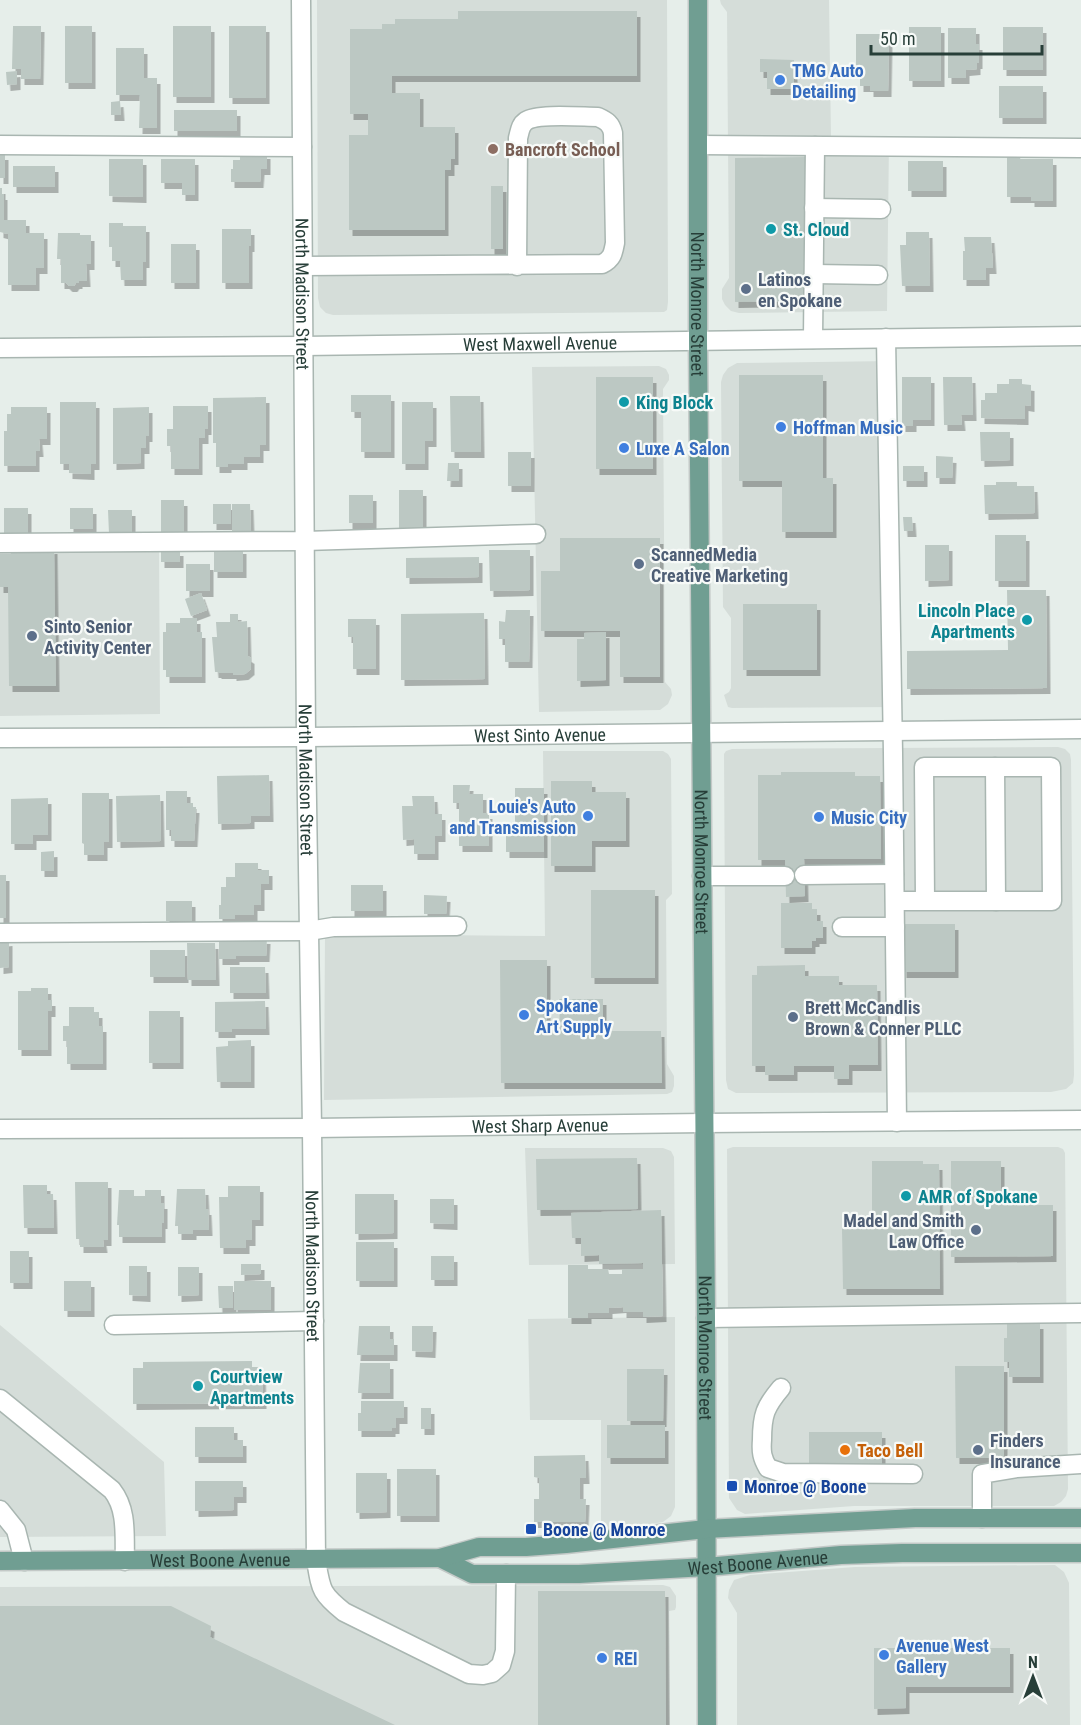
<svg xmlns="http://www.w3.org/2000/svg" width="1081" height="1725" viewBox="0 0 1081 1725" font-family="'Roboto Condensed',sans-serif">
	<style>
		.built { fill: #d5ddd9 }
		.building { fill: #bcc8c3; filter: url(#shadow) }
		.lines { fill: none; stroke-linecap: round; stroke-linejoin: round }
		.minor-casing { stroke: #a9b6b1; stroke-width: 21 }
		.major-casing { stroke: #c3c9c7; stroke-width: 21 }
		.minor { stroke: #fff; stroke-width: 18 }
		.major { stroke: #709e92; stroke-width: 18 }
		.shop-dot { fill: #3f7fe0; stroke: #f7faf8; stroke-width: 2 }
		.education-dot { fill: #8d6e63; stroke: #f7faf8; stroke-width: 2 }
		.culture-dot { fill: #0f9aa8; stroke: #f7faf8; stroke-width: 2 }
		.service-dot { fill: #5c6f8a; stroke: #f7faf8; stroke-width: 2 }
		.food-dot { fill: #e8710a; stroke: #f7faf8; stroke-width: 2 }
		.transit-dot { fill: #1a4fb4; stroke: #f7faf8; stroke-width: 2 }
		.labels { text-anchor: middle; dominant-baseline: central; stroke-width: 4.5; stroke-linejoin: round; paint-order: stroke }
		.shop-label { font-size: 18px; font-weight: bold; fill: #366cbe; stroke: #f7faf8; text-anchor: start }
		.education-label { font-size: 18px; font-weight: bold; fill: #785e54; stroke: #f7faf8; text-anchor: start }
		.culture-label { font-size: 18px; font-weight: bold; fill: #0d838f; stroke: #f7faf8; text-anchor: start }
		.service-label { font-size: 18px; font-weight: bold; fill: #4e5e75; stroke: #f7faf8; text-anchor: start }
		.street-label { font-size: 18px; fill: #273e38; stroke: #f7faf8 }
		.food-label { font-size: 18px; font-weight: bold; fill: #c56008; stroke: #f7faf8; text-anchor: start }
		.transit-label { font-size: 18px; font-weight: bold; fill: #164399; stroke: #f7faf8; text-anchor: start }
	</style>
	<defs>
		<filter id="shadow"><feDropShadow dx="3.5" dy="6" stdDeviation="0" flood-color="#0004"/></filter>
	</defs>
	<rect width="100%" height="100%" fill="#e6eeea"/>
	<path class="built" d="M317,0H667L668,302L667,310L664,312L333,315L326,313L320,307L318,298Z
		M720,0H829L831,138L889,140L887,311L739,313L731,311L725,305L722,299V289L729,278L727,12L721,4Z
		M893,361L898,707L732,708L728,707L724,695L729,692L731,688V618L723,607L721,382L723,375L728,368L737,363Z
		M659,366L666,369L669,375V380L663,389L665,682L671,689L672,695L668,704L660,710L539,712L532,367Z
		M0,546H159L160,714L0,716Z
		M1058,747L1065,749L1070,754L1071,760L1074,1075L1073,1083L1066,1089L1051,1092L736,1093L728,1089L726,1080L724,754L726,751L732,749Z
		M543,751H663L668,754L671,759L672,894L666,900L667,1064L674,1076V1086L672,1092L667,1094L324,1100L325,934L545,936Z
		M733,1147H1058L1063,1149L1065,1153L1068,1489L1066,1496L1061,1502L1054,1506H854L745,1514L737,1510L729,1498L727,1149Z
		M525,1148H663L671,1151L674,1157L675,1264L529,1265Z
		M675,1317V1507L671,1516L663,1522L601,1531V1420H530L528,1319Z
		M0,1325L164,1462L166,1536L0,1537Z
		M1055,1565L1064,1572L1069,1583L1070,1725H737V1613L728,1598L729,1590L734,1580L750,1575L855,1567Z
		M663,1585L670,1587L676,1596V1607L675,1610L669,1611L670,1725H0V1587Z"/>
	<path class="building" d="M458,11H637V76H392V93H420V127H455V159H451V170H445V230H349V135H368V114H350V29H382V24H395V19H458Z
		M13,26H41L40,79H21V69H12Z
		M65,26H92V83H65Z
		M173,26H211V97H173Z
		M229,26H266V98H229Z
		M909,27H941V81H909Z
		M1003,27H1043V70H1003Z
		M948,28H976V44H979V63H977V69L966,70V78H948Z
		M856,34H889L888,91H870V86H860V71H856Z
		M116,48H144V78H157V128H139L140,95H116Z
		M760,59L794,60V89H767V72H760Z
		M17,71V84L7,85L6,72Z
		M999,86H1043V118H999Z
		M120,101L121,115H111V102Z
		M174,110H237V131H174Z
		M240,153H267V169H261L260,182H231V169H233V160H240Z
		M0,154H5V178H0Z
		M806,157L807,301L735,302V158Z
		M1007,157H1021L1020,159H1053V201H1031V197H1007Z
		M109,159H143V197L109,196Z
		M161,159H195V195H182V183H161Z
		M908,161H943V191H908Z
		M13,166H55V187H13Z
		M491,186H503V249H491Z
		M0,188H2V194H4V220H26V233H44V268H36V285H8V234L0,232Z
		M109,223H123V226H146V262H143V280H121L120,261H112V247H109Z
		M222,229H251V246H249V283H222Z
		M906,232H929L930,286H902L900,245H906Z
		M58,233H80V235H91V264H86L87,281H79V283H76L74,286H69L66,283H61V259H57Z
		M964,237H991L993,268H986V280H963V251H965Z
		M171,244H196V283H171Z
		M739,375H823V478H833V532H782V481H739Z
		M596,377H653V469H596Z
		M902,377H931V420H913V426H902Z
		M943,377H972L973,415H961L962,425H944Z
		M1009,379H1022V384L1031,385V406L1025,405V419L981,418V400H985V393H997V384H1009Z
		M351,395H391V452H361V412H351Z
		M450,396H480L481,452H451Z
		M266,397V445H260V457H244V464H228V467H216V443H213V398Z
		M60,402H96V464H91V474L69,473V464H60Z
		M402,402H433V441H425V464H402Z
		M173,406H208V429H205V438H199V469H171V446H167V429H173Z
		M11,407H47V439H39L40,451H36V466H4V431H7V414H11Z
		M149,407V436H146V448H141V463L113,464V408Z
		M980,432H1010V460L981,461Z
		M508,452H531V486H508Z
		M936,456L953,457L952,478H936Z
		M448,463H459V481H447Z
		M903,466H924V481H903Z
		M996,482H1017V486H1034L1035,513L985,514L984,485H996Z
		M399,490H423V529H399Z
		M349,495H373V523H349Z
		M161,500H184V532H161Z
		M213,504H231V524H213Z
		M232,504H250L251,532H232Z
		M4,508H28V533H4Z
		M70,508H93V529H70Z
		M108,510H132V533L109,534Z
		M903,517H912L913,531H904Z
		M995,535H1026V581H995Z
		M560,538H660V677H620V631H541V571H560Z
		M925,545H949V580L925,581Z
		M54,548L56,686H9L8,587H0V554H11L10,549Z
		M214,548H243V572H214Z
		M161,550H180V562H161Z
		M489,550H530V590L490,591Z
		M479,557V577L406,578V558Z
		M186,564H210V591H186Z
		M1007,590H1046L1047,688L907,689V651L1008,650Z
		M201,593L207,610L191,616L185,599Z
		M743,604H817V670H743Z
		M506,610H530L529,662H505V639H499V621L505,622Z
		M484,613L485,679L401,680V614Z
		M230,614H238V622L247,621L248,656L251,658V669L245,674L233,675V673H218V672H215L212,637H217L216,622H230Z
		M180,618H197V632H202V677H166V670H163V632H166V623H180Z
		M348,619H376V669H353V637H348Z
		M606,632V680L577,681V639H584V633Z
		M781,772H855V776H880L881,859H804L805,896L786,897L785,860H758V775H781Z
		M269,775L270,816H251V823L218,824L217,776Z
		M551,781H592V792H626V841H592V866H551Z
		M453,785H470L469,794H483V813H489V846H459V803H453Z
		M515,788H544V852H506V823H515Z
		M166,791H187V803H193V807H196L194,841H171V830H166Z
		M82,793H109V842H104V855H84V844L82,843Z
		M160,795L161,841L117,842L116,796Z
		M412,796H434L435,814H442V836H435V854H414V839L403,840L402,806H413Z
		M48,798V835H33V844H11V799Z
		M54,851V871H41V852Z
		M235,863H258V870H269V884H261V905H254V915H235V919H219V905H221V887H226V877H235Z
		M0,875H6V918H0Z
		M351,885H383V911H351Z
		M591,890H655V978H591Z
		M424,895L447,896L446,914H424Z
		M166,901H192V921H166Z
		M781,903H812V909H817V921H823V938H816V941H812V948H781Z
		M902,924H955V972H903Z
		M219,937L267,938L266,956H236V959H219Z
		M9,940V967L0,968V941Z
		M187,943H215L216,980H188Z
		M150,950H185V977H150Z
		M500,960H547V1030H560L559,999H603V1031H661L662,1083H501Z
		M805,965V976H839V985H877L878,1065H849V1079H834V1066H794V1075H765V1066H752V975H757V966Z
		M230,967H265L266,993H230Z
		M31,988H48V1000H52V1011H48V1050H18V991H31Z
		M265,1001L266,1029H232V1032H215V1002Z
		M69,1007H94V1012H99V1026H103V1064H67V1041H63V1026H69Z
		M149,1011H180V1063H149Z
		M251,1040V1082H217L216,1047L228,1046V1041Z
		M637,1158L638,1209L537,1210L536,1159Z
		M872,1161H923V1164H939L940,1289H843L842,1228L872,1227Z
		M951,1161H1001V1205H1053V1256L951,1257Z
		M75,1182H108V1240H103L104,1247H80V1239H76Z
		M23,1185H47V1194H53L54,1228H24Z
		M228,1186H260V1220H252V1240H246V1248H220L219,1197H228Z
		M177,1189H205L206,1209H208L209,1230H193V1234H178V1226H175Z
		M119,1190H134V1196H145V1190H161V1203H164V1223H162V1237H119V1225H117Z
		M355,1194H394V1233L355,1234Z
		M430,1199H454V1224L430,1223Z
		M661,1210L663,1316L643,1317V1312H623V1307L609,1308V1313H588V1318H568V1265H588V1269H608L609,1274H622V1269H643V1263L599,1264V1255L581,1256V1238H572L571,1213Z
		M356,1242H394V1281H356Z
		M10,1251H29V1283H10Z
		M431,1256H454V1280H431Z
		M241,1264H261V1274L241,1275Z
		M129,1266H147V1296L129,1295Z
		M178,1267H199V1295L178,1296Z
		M64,1281H91V1311H64Z
		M234,1281H271V1310H234Z
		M218,1286H233V1308H219Z
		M1007,1323H1040V1377H1009V1362H1004V1338H1007Z
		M359,1326H390V1339H394V1355H357Z
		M412,1326H433L432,1352L412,1351Z
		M252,1361V1367H262L263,1403L133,1404V1368H143V1362Z
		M360,1363H390V1393H358Z
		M955,1366H1004V1458H956Z
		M627,1369H664L663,1421H627Z
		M361,1401H404V1418H396V1428H392V1431H358V1413H361Z
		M421,1408H431V1429H421Z
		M607,1425H665V1458H607Z
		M195,1427H234V1440H243V1457H195Z
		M809,1432H882V1467H809Z
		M585,1455L586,1478H580V1499H586L585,1522H534V1499H539V1478L534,1477V1456Z
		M397,1469H436V1516H397Z
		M356,1473H387V1512L356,1513Z
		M195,1481H243V1497H234V1510L195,1511Z
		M538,1591H665L666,1725H538Z
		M0,1606H171L211,1626L210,1637L395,1725H0Z
		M874,1648H1010V1687H906V1708L874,1709Z"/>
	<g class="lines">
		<g class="minor-casing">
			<g id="minor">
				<path id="s1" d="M301,0L306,737L312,1128L316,1560C321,1589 320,1593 344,1612L469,1674L483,1675L492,1673L501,1665L505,1651L506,1574"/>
				<path d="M0,145L302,147"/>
				<path d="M699,145L1081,148"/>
				<path d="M814,208L881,209"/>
				<path d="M303,266L602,264C612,259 613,254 615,243L613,133C611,124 607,121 598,117C582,117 538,113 526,121C520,125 520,131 518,138L517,266"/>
				<path d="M814,274L878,275"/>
				<path d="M886,338L893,753L897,1122"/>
				<path d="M813,339L815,146"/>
				<path id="s2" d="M0,348L303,346L1081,336"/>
				<path d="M0,543L305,541L536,534"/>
				<path id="s3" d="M0,738L306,737L1081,729"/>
				<path d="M995,767L996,901"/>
				<path d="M804,875L894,874"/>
				<path d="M702,876H785"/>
				<path d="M895,901C947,901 999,901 1052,901L1051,767H924L925,901"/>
				<path d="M842,927H895"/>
				<path d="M0,933L309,931L333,927L457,926"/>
				<path id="s4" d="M0,1129L312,1128L704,1123L1081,1120"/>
				<path d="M706,1318L1081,1313"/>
				<path d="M114,1325L314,1321"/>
				<path d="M781,1388C765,1407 762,1415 762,1440C761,1452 762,1458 768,1468L783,1473L913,1474"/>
				<path d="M0,1399L112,1490C128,1510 124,1537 125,1561"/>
				<path d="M0,1510L16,1530L24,1561"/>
				<path d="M982,1518V1474L1017,1468L1081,1464"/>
			</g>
		</g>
		<g class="major-casing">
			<g id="major">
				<path id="s5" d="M698,0V340L706,1318L707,1725"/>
				<path id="s6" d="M440,1558L472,1574H579L706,1567L841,1555L902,1553H1081"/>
				<path id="s7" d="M0,1561L440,1558L479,1547H526L566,1544L706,1529L915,1518H1081"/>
			</g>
		</g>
		<use href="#minor" class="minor"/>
		<use href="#major" class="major"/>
	</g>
	<g class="shop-dot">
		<circle cx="780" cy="80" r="6"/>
		<circle cx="781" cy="427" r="6"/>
		<circle cx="624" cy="448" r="6"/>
		<circle cx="588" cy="816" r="6"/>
		<circle cx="819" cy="817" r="6"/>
		<circle cx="524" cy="1015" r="6"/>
		<circle cx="884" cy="1655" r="6"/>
		<circle cx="602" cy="1658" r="6"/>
	</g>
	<circle class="education-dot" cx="493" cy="149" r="6"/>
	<g class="culture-dot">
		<circle cx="771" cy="229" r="6"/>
		<circle cx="624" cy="402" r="6"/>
		<circle cx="1027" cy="620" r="6"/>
		<circle cx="906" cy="1196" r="6"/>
		<circle cx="198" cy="1386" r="6"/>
	</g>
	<g class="service-dot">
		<circle cx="746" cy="289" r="6"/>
		<circle cx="639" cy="564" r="6"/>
		<circle cx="32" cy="636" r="6"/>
		<circle cx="793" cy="1017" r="6"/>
		<circle cx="976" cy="1230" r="6"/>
		<circle cx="978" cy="1450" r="6"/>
	</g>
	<circle class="food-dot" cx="845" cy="1450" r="6"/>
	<g class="transit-dot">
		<rect x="726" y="1480" width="12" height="12" rx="3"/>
		<rect x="525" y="1523" width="12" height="12" rx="3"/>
	</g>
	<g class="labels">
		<g class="shop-label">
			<text x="792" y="70">TMG Auto<tspan x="792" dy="21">Detailing</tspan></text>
			<text x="793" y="427">Hoffman Music</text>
			<text x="636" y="448">Luxe A Salon</text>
			<text x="576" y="806" text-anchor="end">Louie's Auto<tspan x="576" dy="21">and Transmission</tspan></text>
			<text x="831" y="817">Music City</text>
			<text x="536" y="1005">Spokane<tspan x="536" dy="21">Art Supply</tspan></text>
			<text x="896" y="1645">Avenue West<tspan x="896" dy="21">Gallery</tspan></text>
			<text x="614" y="1658">REI</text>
		</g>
		<g class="education-label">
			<text x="505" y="149">Bancroft School</text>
		</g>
		<g class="culture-label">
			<text x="783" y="229">St. Cloud</text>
			<text x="636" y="402">King Block</text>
			<text x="1015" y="610" text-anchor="end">Lincoln Place<tspan x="1015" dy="21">Apartments</tspan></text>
			<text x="918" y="1196">AMR of Spokane</text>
			<text x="210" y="1376">Courtview<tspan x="210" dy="21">Apartments</tspan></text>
		</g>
		<g class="service-label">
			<text x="758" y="279">Latinos<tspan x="758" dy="21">en Spokane</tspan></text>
			<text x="651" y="554">ScannedMedia<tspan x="651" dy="21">Creative Marketing</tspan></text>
			<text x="44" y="626">Sinto Senior<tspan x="44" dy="21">Activity Center</tspan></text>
			<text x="805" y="1007">Brett McCandlis<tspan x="805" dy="21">Brown &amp; Conner PLLC</tspan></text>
			<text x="964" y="1220" text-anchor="end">Madel and Smith<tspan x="964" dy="21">Law Office</tspan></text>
			<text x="990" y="1440">Finders<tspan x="990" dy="21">Insurance</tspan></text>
		</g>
		<g class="street-label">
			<text stroke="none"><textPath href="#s1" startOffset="294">North Madison Street</textPath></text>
			<text stroke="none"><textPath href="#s5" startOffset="304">North Monroe Street</textPath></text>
			<text stroke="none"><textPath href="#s2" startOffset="540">West Maxwell Avenue</textPath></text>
			<text stroke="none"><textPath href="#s3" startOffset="540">West Sinto Avenue</textPath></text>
			<text stroke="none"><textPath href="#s1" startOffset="780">North Madison Street</textPath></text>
			<text stroke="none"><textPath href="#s5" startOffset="862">North Monroe Street</textPath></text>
			<text stroke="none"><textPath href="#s4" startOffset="540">West Sharp Avenue</textPath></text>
			<text stroke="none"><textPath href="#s1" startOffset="1266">North Madison Street</textPath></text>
			<text stroke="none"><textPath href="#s5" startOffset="1348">North Monroe Street</textPath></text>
			<text stroke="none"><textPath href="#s7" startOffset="220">West Boone Avenue</textPath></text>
			<text stroke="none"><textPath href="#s6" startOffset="322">West Boone Avenue</textPath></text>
		</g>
		<g class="food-label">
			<text x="857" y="1450">Taco Bell</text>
		</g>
		<g class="transit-label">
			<text x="744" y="1486">Monroe @ Boone</text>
			<text x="543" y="1529">Boone @ Monroe</text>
		</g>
	</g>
	<g transform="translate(1033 1677)" stroke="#f7faf8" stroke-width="4.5" paint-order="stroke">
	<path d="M0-4.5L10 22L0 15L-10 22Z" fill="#273e38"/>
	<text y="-9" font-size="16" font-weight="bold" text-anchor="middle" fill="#273e38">N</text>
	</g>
	<path d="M871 45v9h171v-9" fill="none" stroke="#273e38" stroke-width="3"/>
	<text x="880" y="45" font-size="18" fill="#273e38" stroke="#f7faf8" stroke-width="4.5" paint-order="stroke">50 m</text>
</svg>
